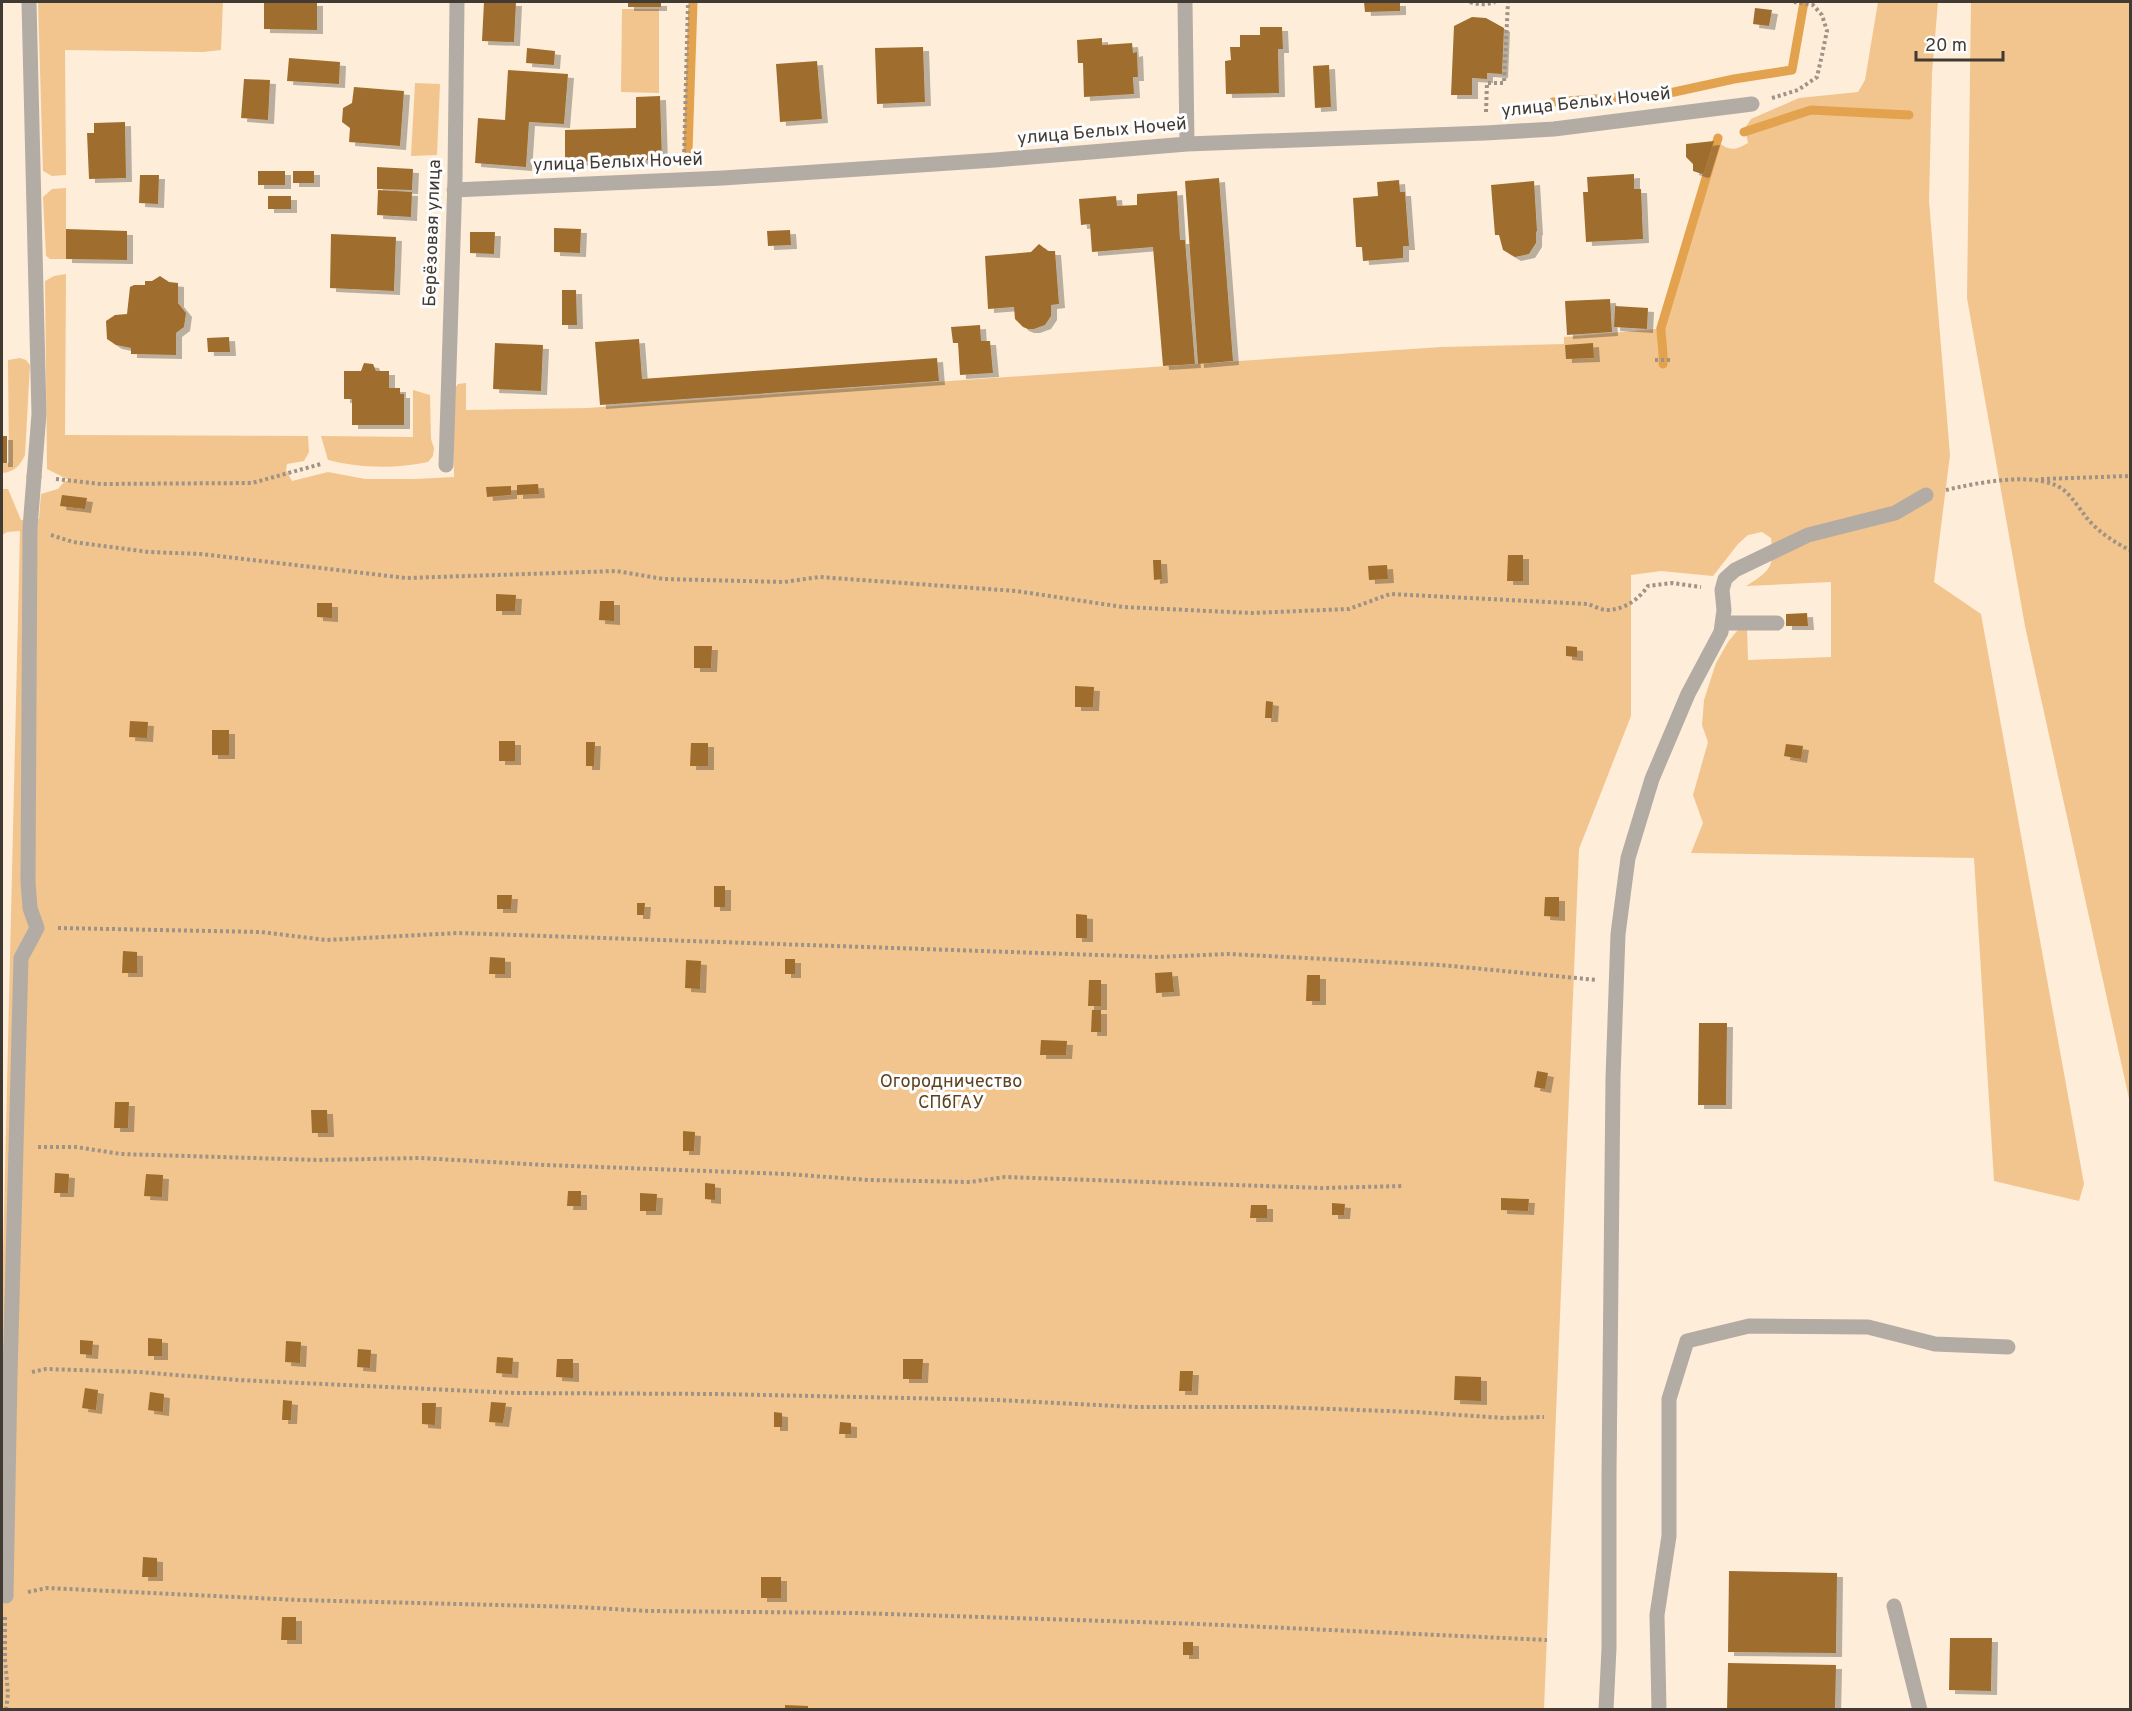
<svg xmlns="http://www.w3.org/2000/svg" width="2132" height="1711" viewBox="0 0 2132 1711" font-family="Overpass,sans-serif">
	<style>
		.green { fill: #f2c58e }
		.lines { fill: none; stroke-linecap: round; stroke-linejoin: round }
		.stream { stroke: #e3a24d; stroke-width: 9 }
		.building { fill: #9f6e2d; filter: url(#shadow) }
		.path { stroke: #9f9385; stroke-width: 4; stroke-dasharray: 3 3; stroke-linecap: butt }
		.lane { stroke: #b3aca4; stroke-width: 15 }
		.street { stroke: #b3aca4; stroke-width: 15 }
		.labels { text-anchor: middle; dominant-baseline: central; stroke-width: 6; stroke-linejoin: round; paint-order: stroke }
		.street-label { font-size: 18px; fill: #413a33; stroke: #fdfdfd }
		.park-label { font-size: 18px; fill: #5d421f; stroke: #fdfdfd }
	</style>
	<defs>
		<filter id="shadow"><feDropShadow dx="6" dy="4" stdDeviation="0" flood-color="#0004"/></filter>
	</defs>
	<rect width="100%" height="100%" fill="#feedd9"/>
	<path class="green" d="M38,2H223L221,50L203,52L65,50L66,175L52,176L43,171Z
		M1878,2H1938L1932,73L1929,201L1950,455L1934,582L1981,614L2084,1184L2079,1201L1994,1181L1974,858L1691,853L1703,823L1693,795L1708,742L1702,725L1704,700L1716,663L1728,642L1737,631L1747,627L1748,660L1831,657V582L1746,586C1770,571 1775,567 1771,538L1762,532L1748,535L1738,544L1713,576L1661,571L1631,575V716L1579,849L1544,1709H2V1299L20,531L7,532L2,535V489H8L21,520L39,519L41,494L58,489L64,482L69,480L47,469L45,281L54,276L66,274L65,435L308,436L309,452L304,461L287,464L286,470L292,481L328,472L365,479H415L454,477L453,391L458,384L466,383V410L588,408L950,381L1441,347L1564,344V337L1656,329L1715,140C1728,150 1733,152 1748,143L1745,128L1751,119L1799,98L1858,92L1865,80Z
		M1971,2H2130V1103L2025,626L1967,298Z
		M622,9H659V93L621,92Z
		M415,83L440,84L437,155L411,156Z
		M66,188V259H50L46,256L43,197L52,189Z
		M20,358L26,360L30,365L25,455C20,466 14,472 2,473V463H9L8,360Z
		M413,390L430,395L431,439L434,448L433,456L428,462C396,469 359,468 328,460L321,436L413,437Z"/>
	<g class="lines">
		<path class="stream" d="M1553,102L1665,94L1734,79L1792,70L1804,2
			M1744,132L1811,110L1909,115
			M688,150L693,2
			M1663,364C1664,350 1661,341 1661,328L1718,138"/>
	</g>
	<path class="building" d="M264,2H317V30L264,29Z
		M484,2H516L514,42L482,41Z
		M628,2H661V7H628Z
		M1364,2H1400V11L1365,12Z
		M1755,8L1772,10L1769,26L1753,24Z
		M1472,17L1486,18L1504,28L1502,74L1487,73V79L1472,78V95H1451L1454,26Z
		M1260,27H1282L1283,49H1278L1279,93L1226,94L1225,61L1231,60L1230,47H1240V35H1260Z
		M1102,38V45L1132,43L1133,53L1137,52L1138,77H1133L1134,94L1084,97L1083,63H1078L1077,40Z
		M923,47L925,102L877,104L875,48Z
		M527,48L555,51L554,65L526,63Z
		M289,58L340,62L339,84L287,81Z
		M817,61L822,119L780,122L776,64Z
		M1329,65L1331,107L1315,108L1313,66Z
		M508,70L568,74L564,124L529,122L526,167L475,163L478,118L505,120Z
		M244,79L270,80L268,120L241,118Z
		M354,87L404,91L400,146L349,142L350,128L342,122L343,108L352,103Z
		M660,96L662,160L565,162V130L636,128V97Z
		M125,122L126,178L89,179L87,133H94V123Z
		M1714,141L1704,173L1702,174L1693,171V164L1686,157V144Z
		M377,167L413,169L412,190L377,189Z
		M258,171H285V185H258Z
		M293,171H314V183H293Z
		M1634,174V189H1641L1643,239L1586,242L1583,192H1588L1587,177Z
		M140,175H159L158,204L139,203Z
		M1219,178L1233,361L1198,364L1185,181Z
		M1399,180L1400,192H1405L1409,246H1403V258L1363,261L1362,247H1356L1353,198L1378,196L1377,182Z
		M1534,181L1537,231L1536,232V243L1529,254L1515,257L1503,250L1499,235H1495L1491,185Z
		M378,190L412,192L411,217L377,215Z
		M1177,191L1180,240H1185L1195,364L1163,366L1153,247L1092,252L1090,224L1081,225L1079,199L1116,196L1117,206L1137,205V194Z
		M268,196H291V209H268Z
		M554,228L581,229L580,253L554,252Z
		M66,229L127,231V260L66,259Z
		M790,230L791,245L768,246L767,231Z
		M470,232H495L494,254L470,253Z
		M331,234L396,237L394,291L330,288Z
		M1039,244L1048,251H1055L1059,304L1051,305V316L1045,325L1034,329H1028L1023,327L1015,319L1014,307L988,309L985,256L1031,252Z
		M160,276L169,282L178,283V303L186,313L184,327L176,333V355L131,354V348L116,345L107,339L106,321L115,315L127,314L130,287L134,285H145V281H152Z
		M562,290H576L577,325H562Z
		M1610,299L1612,332L1567,335L1565,301Z
		M1615,306L1648,308L1647,329L1614,327Z
		M980,325L981,341H990L993,373L960,375L958,343H953L951,327Z
		M229,337L230,352H208L207,338Z
		M639,339L642,379L937,358L939,381L600,405L595,342Z
		M495,343L543,345L541,391L493,389Z
		M1593,343L1594,358L1566,359L1565,345Z
		M364,363L373,364L376,371H389V388H400V394H404V425H352V399H344V371H361Z
		M2,436H7V463H2Z
		M538,484L539,494L517,495V485Z
		M511,486V495L487,497L486,487Z
		M62,495L87,498L85,509L60,506Z
		M1508,555H1523V581H1507Z
		M1153,560H1161L1162,579L1154,580Z
		M1387,565L1388,579L1369,580L1368,566Z
		M496,594L516,595L515,611H496Z
		M600,601H614V621L599,620Z
		M317,603H332V618L317,617Z
		M1807,613L1808,626H1786V614Z
		M694,646H712L711,668H694Z
		M1566,646L1577,647V657L1566,656Z
		M1075,686L1094,687L1093,707H1075Z
		M1266,701L1273,702L1272,718H1265Z
		M130,721L148,722L147,738L129,737Z
		M212,730H229V755H212Z
		M499,741H515V761H499Z
		M586,742H595L594,766H586Z
		M691,743H708V766H690Z
		M1786,744L1803,746L1801,759L1784,756Z
		M714,886H725V907H714Z
		M497,895H512L511,909H497Z
		M1545,897H1559V917L1544,916Z
		M637,903H645L644,915H637Z
		M1076,914L1087,915V938H1076Z
		M123,951L137,952V973H122Z
		M490,957L505,958V974H489Z
		M785,959H795V974H785Z
		M686,960L701,961L700,989L685,988Z
		M1172,972L1174,992L1156,993L1155,973Z
		M1307,975H1320V1001H1306Z
		M1089,980H1101V1006H1088Z
		M1092,1010H1101V1032H1091Z
		M1699,1023H1727L1726,1105H1698Z
		M1041,1040L1067,1041L1066,1055H1040Z
		M1537,1071L1548,1073L1545,1089L1534,1087Z
		M115,1102H129L128,1128H114Z
		M311,1110H327L328,1133H312Z
		M683,1131L695,1132L694,1151H683Z
		M55,1173L69,1174L68,1193H54Z
		M146,1174L163,1175L162,1197L144,1196Z
		M705,1183L715,1184V1200L705,1199Z
		M568,1191H581V1206H567Z
		M640,1193L657,1194L656,1211H640Z
		M1501,1198L1529,1199L1528,1211L1501,1210Z
		M1332,1203L1345,1204L1344,1215H1332Z
		M1251,1205H1267V1218H1250Z
		M148,1338L162,1339V1356H148Z
		M80,1340L93,1341L92,1355L80,1354Z
		M286,1341L301,1342L300,1363L285,1362Z
		M358,1349L371,1350L370,1368L357,1367Z
		M497,1357L513,1358L512,1374L496,1373Z
		M557,1359H573V1378L556,1377Z
		M903,1359H923L922,1379H903Z
		M1180,1371H1193L1192,1391H1179Z
		M1455,1376L1481,1377V1401L1454,1400Z
		M85,1388L98,1390L96,1410L82,1408Z
		M150,1392L164,1394L163,1412L148,1410Z
		M283,1400L292,1401L291,1420H282Z
		M491,1402L506,1403L503,1423L489,1422Z
		M422,1403H436L435,1425L422,1424Z
		M774,1412L782,1413V1427H774Z
		M840,1422L851,1423V1434H839Z
		M143,1557L157,1558V1577H142Z
		M1729,1571L1837,1573L1836,1653L1728,1652Z
		M761,1577H781V1598H761Z
		M282,1617H296V1640H281Z
		M1950,1638H1992L1991,1691L1949,1690Z
		M1183,1642H1193V1655H1183Z
		M1728,1663L1836,1665L1835,1710H1727Z
		M785,1705L808,1706V1710H785Z"/>
	<g class="lines">
		<path class="path" d="M1470,2C1479,5 1486,5 1495,2
			M1772,98L1798,90L1817,77L1822,55L1827,31L1822,15L1813,5L1794,2
			M1486,112L1487,83H1504L1508,2
			M684,158L688,2
			M1655,360H1670
			M56,479L101,484L252,483L321,464
			M2041,479L2130,476
			M1946,490C1976,483 2042,469 2066,492C2074,500 2080,509 2086,517C2097,531 2115,543 2130,550
			M51,535L73,542L149,552L201,554L406,578L616,571L664,579L784,582L819,577L1016,591L1123,607L1251,613L1349,609L1390,594L1588,604C1594,606 1601,610 1607,610C1624,610 1639,599 1648,586L1672,583L1701,587
			M58,928L261,932L326,940L458,933L1156,957L1229,954L1441,965L1597,980
			M38,1147H76L121,1154L318,1160L420,1158L546,1165L787,1174L868,1180L970,1182L1005,1177L1322,1188L1404,1186
			M32,1372L46,1369L140,1372L238,1380L515,1393L718,1394L998,1400L1136,1407H1274L1415,1412L1504,1418L1544,1417
			M28,1592L47,1588L298,1600L578,1607L648,1611L856,1613L1200,1624L1547,1640
			M5,1617V1659L8,1694L6,1710"/>
		<path class="lane" d="M1724,623H1777
			M6,1596L10,1376L21,958L37,928L30,908L28,882L30,528L34,477
			M1894,1606L1920,1710
			M1606,1710L1609,1648V1475L1613,1078L1618,934L1628,858L1652,779L1688,694L1721,632L1724,610L1722,590L1725,579L1735,570L1808,535L1895,513L1926,495
			M1659,1710L1657,1615L1669,1536V1399L1687,1341L1749,1326L1868,1327L1935,1344L2008,1347"/>
		<path class="street" d="M29,2L39,414L34,477
			M1185,2L1187,144
			M454,190L723,178L995,160L1187,144L1485,133L1554,129L1752,104
			M446,465L455,178L457,2"/>
	</g>
	<g class="labels">
		<g class="street-label">
			<text transform="translate(1586 103) rotate(-6)">улица Белых Ночей</text>
			<text transform="translate(1102 132) rotate(-5)">улица Белых Ночей</text>
			<text transform="translate(618 163) rotate(-2)">улица Белых Ночей</text>
			<text transform="translate(433 233) rotate(-88)">Берёзовая улица</text>
		</g>
		<g class="park-label">
			<text x="951" y="1082">Огородничество<tspan x="951" dy="21">СПбГАУ</tspan></text>
		</g>
	</g>
	<rect width="2132" height="1711" fill="none" stroke="#413a33" stroke-width="6"/>
	<path d="M1916 51v9h87v-9" fill="none" stroke="#413a33" stroke-width="3"/>
	<text x="1925" y="51" font-size="18" fill="#413a33" stroke="#fdfdfd" stroke-width="4.5" paint-order="stroke">20 m</text>
</svg>
